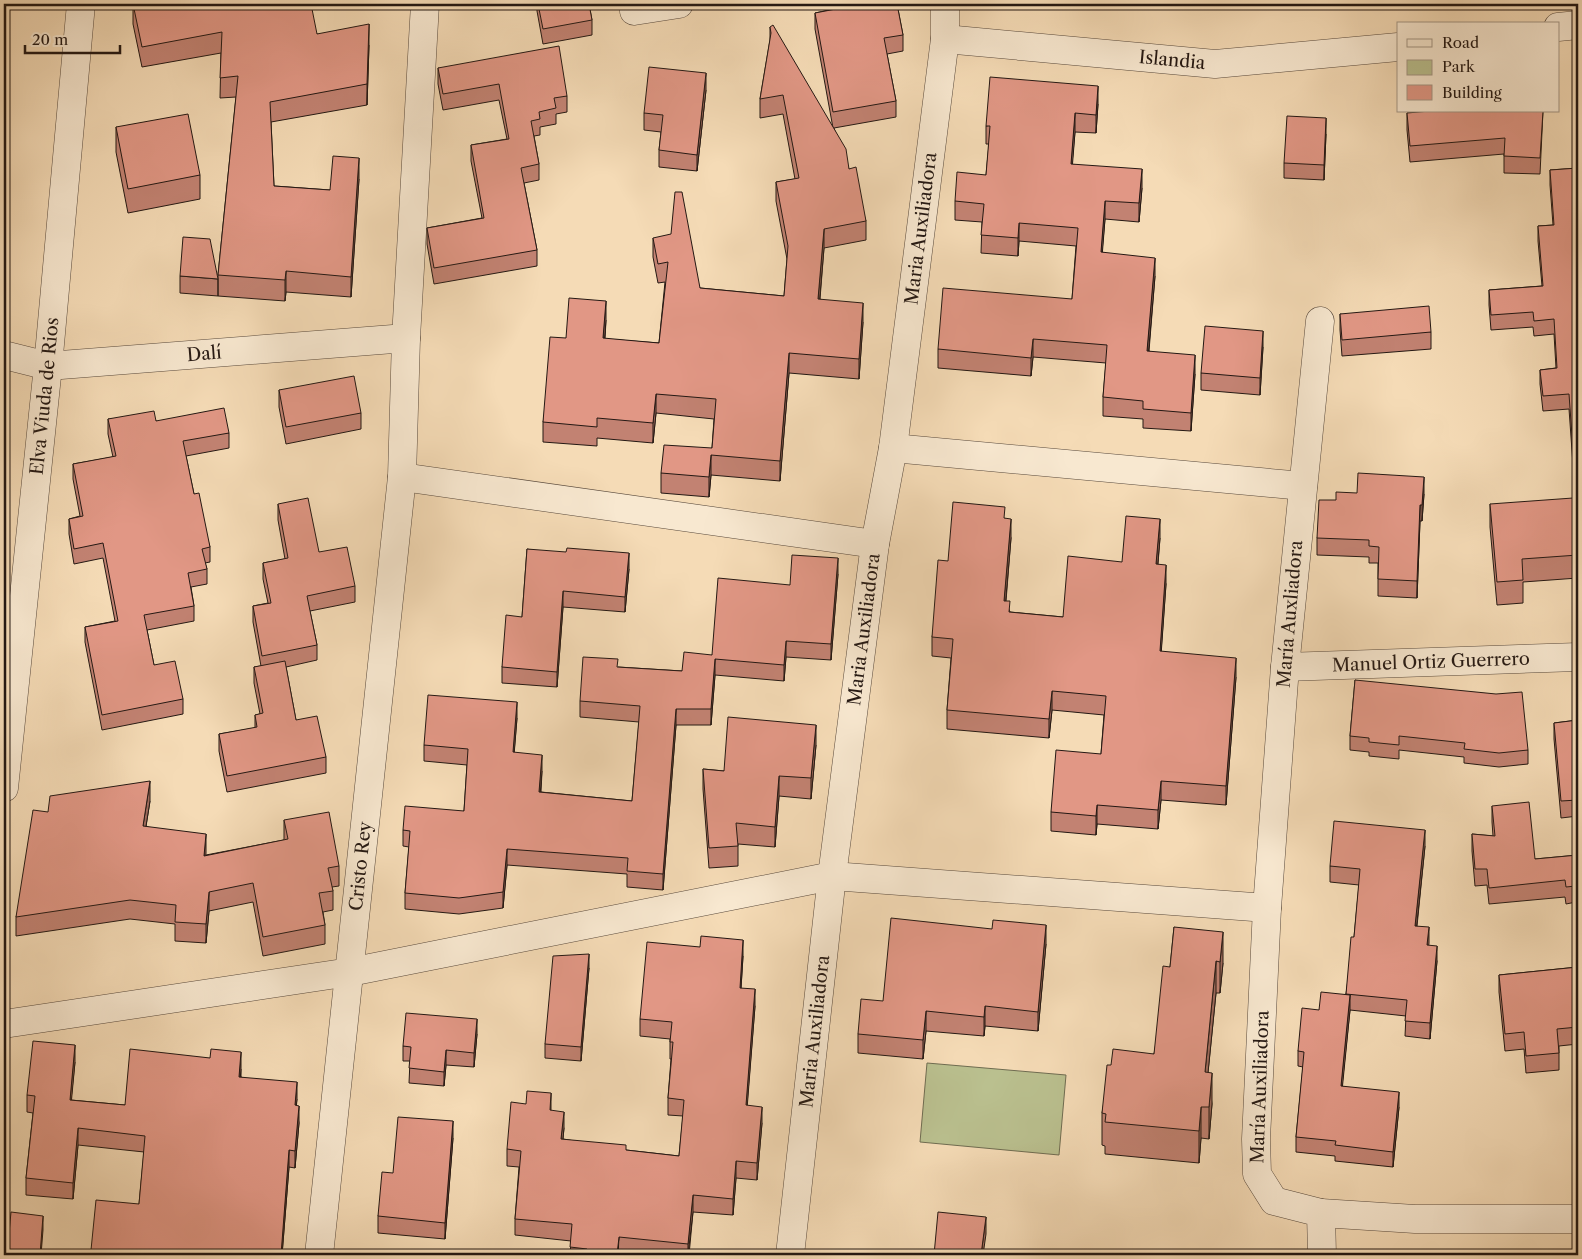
<svg xmlns="http://www.w3.org/2000/svg" width="1582" height="1259" viewBox="0 0 1582 1259" font-family="'Libre Caslon Text',serif">
	<style>
		.green { fill: #bac08f; stroke: #6f6c51 }
		.lines { fill: none; stroke-linecap: round; stroke-linejoin: round }
		.street-casing { stroke: #58493c; stroke-width: 29 }
		.street { stroke: #f8e8d0; stroke-width: 28 }
		.wall { fill: #c28272; stroke: #241813 }
		.shaded-wall { fill: #9e6a5d; stroke: #241813 }
		.building { fill: #e19785; stroke: #241813 }
		.labels { text-anchor: middle; dominant-baseline: central; stroke-width: 5; stroke-linejoin: round; paint-order: stroke }
		.street-label { font-size: 18px; fill: #241813; stroke: #f8e8d0 }
	</style>
	<rect width="100%" height="100%" fill="#f5dbb6"/>
	<filter id="stains"><feTurbulence type="fractalNoise" baseFrequency=".004" numOctaves="4"/><feColorMatrix values="0 0 0 0 .2 0 0 0 0 .09 0 0 0 0 .02 0 0 0 .5 -.17"/></filter>
	<radialGradient id="worn" r=".72"><stop offset=".6" stop-color="#630" stop-opacity="0"/><stop offset="1" stop-color="#630" stop-opacity=".3"/></radialGradient>
	<path class="green" d="M927,1063L1066,1075L1059,1155L920,1142Z"/>
	<g class="lines">
		<g class="street-casing">
			<g id="street">
				<path d="M634,11L679,4"/>
				<path d="M1558,27L1578,25"/>
				<path id="s1" d="M945,39L1215,64L1398,47"/>
				<path d="M1320,321L1285,667L1267,908L1256,1139L1257,1174L1274,1201L1321,1213L1322,1255"/>
				<path id="s2" d="M4,355L48,366L406,338"/>
				<path d="M893,448L1303,486"/>
				<path d="M402,477L875,544"/>
				<path id="s3" d="M1285,667L1578,657"/>
				<path id="s4" d="M4,788L48,366L81,4"/>
				<path d="M4,1024L350,972L832,876L1267,908"/>
				<path d="M1321,1213L1415,1219H1578"/>
				<path id="s5" d="M319,1255L402,477L406,338L425,4"/>
				<path id="s6" d="M790,1255L832,876L875,544L893,448L945,39V4"/>
			</g>
		</g>
		<use href="#street" class="street"/>
	</g>
	<path class="wall" d="M133,4L317,34L369,45L367,105L271,122L274,186L330,190L359,179L351,297L286,292L285,301L218,296V275L236,97L220,98L221,53L142,67L133,24Z
		M537,4H589L592,20V35L543,44L537,11Z
		M838,4H897L903,35V51L887,54L896,101V117L834,128L849,169L866,221V240L824,248L820,299L863,322L859,379L789,373L780,481L711,475L709,497L661,493V473L712,448L714,419L656,413L653,443L597,438V446L543,442V422L566,338L606,320L605,339L659,343L665,282L658,283L653,257V238L700,288L784,296L787,259L776,201V182L795,179L783,114L760,118V99L770,40V27L833,128L815,29V13L838,8Z
		M438,68L567,96V112L556,114V124L540,127V135L534,136L539,164V180L524,183L537,250V266L434,284L427,244V228L482,218L471,161V145L507,139L499,100L443,110L438,84Z
		M706,90L697,171L659,167V150L661,132L644,130V113Z
		M1098,104L1096,133L1075,132L1072,164L1142,188L1139,222L1105,219L1102,252L1155,276L1149,351L1195,374L1191,431L1143,428V419L1103,416V397L1106,363L1033,357L1031,376L938,368V349L1072,299L1076,246L1019,241L1018,256L981,253L982,222L955,220V201L986,175L989,144H986V126Z
		M1430,111H1543L1540,174L1504,173V154L1410,162L1407,130V113Z
		M116,127L200,175V199L128,213L116,152Z
		M1326,134L1324,180L1284,178V163Z
		M1578,168V521H1577L1569,409L1543,411L1540,384V370L1556,368L1554,334L1534,336L1533,327L1491,330L1489,305V290L1542,286L1538,241V226L1553,225L1550,185V170Z
		M180,276L218,279V296L180,293Z
		M1340,314L1431,332V349L1342,356L1340,330Z
		M1263,347L1260,395L1201,390V373Z
		M279,390L361,413V429L286,444L279,407Z
		M108,419L156,421L229,433V448L186,456L194,494L210,547V562L205,563L207,569V584L191,587L194,606V621L147,630L154,665L183,699V714L102,730L85,642V627L115,621L103,558L74,564L69,534V519L80,516L73,479V464L113,457L108,434Z
		M1424,494L1422,521H1420L1417,598L1378,596V563H1369V557L1317,555V538L1336,500Z
		M278,504L319,552L355,586V602L310,611L317,645V660L286,667L296,720L326,757V773L227,792L219,751V734L255,728V715L260,714L254,683V667L261,666L253,622V606L268,603L263,579V563L285,559L278,520Z
		M1490,504L1578,555V578L1523,582V603L1497,605L1490,527Z
		M1005,518L1011,538L1006,601L1010,612L1063,617L1122,562L1160,538L1158,564L1166,584L1161,652L1236,677L1226,805L1161,800L1158,829L1097,824L1096,835L1051,831V812L1101,754L1104,715L1052,710L1049,738L947,729V710L951,658L932,656V637L948,561Z
		M527,549L629,569L625,612L563,607L557,687L502,683V667L522,617Z
		M838,574L831,660L786,657L784,681L715,675L711,725H676L663,890L627,887V874L507,865L503,908L459,914L405,909V893L409,847L403,846V830L464,811L467,765L424,761V745L517,718L514,753L542,771L541,792L632,801L639,722L580,717V701L618,667L682,671L712,655L790,585Z
		M1355,680L1528,750V764L1499,767L1464,763V757L1399,750V759L1369,756V752L1350,750V736Z
		M1578,720V816L1561,818L1554,739V723Z
		M816,745L811,799L779,796L775,847L738,844V866L709,868L703,789V769L724,771Z
		M150,801L146,826L206,855L284,840V820L339,866V886L332,887L333,891V910L323,912L325,925V944L263,956L253,902L209,911L206,943L175,941V924L130,919L16,936V917L48,812Z
		M1492,806L1535,859L1578,855V929L1576,902L1566,904L1565,897L1489,904L1487,885L1475,886L1472,851V834L1493,836L1492,822Z
		M1425,846L1417,926L1437,961L1430,1039L1405,1036L1406,1016L1350,1010L1342,1086L1399,1107L1393,1167L1335,1161V1156L1296,1152V1137L1303,1067L1298,1066V1051L1319,1010L1346,994L1354,937L1359,885L1330,882V866Z
		M1174,927L1223,963L1220,993H1216L1208,1072L1212,1104L1209,1139L1201,1138L1199,1163L1105,1154V1146L1102,1145V1113L1111,1065L1154,1054L1170,967Z
		M1046,944L1038,1031L985,1026L984,1036L926,1031L923,1059L858,1053V1034L883,1001Z
		M743,956L741,988L755,1006L747,1105L762,1123L757,1180L736,1178L733,1215L693,1212L689,1255H633L619,1254L618,1255H570L571,1241L515,1235V1219L519,1167L507,1166V1149L551,1110L564,1128L563,1139L626,1150L679,1156L683,1116L668,1115V1098L671,1059H670V1039L640,1036V1019Z
		M1578,967V1044L1559,1046V1070L1526,1073L1524,1049L1505,1051L1499,992V975Z
		M589,968L581,1061L545,1058V1044Z
		M477,1034L474,1067L446,1065L444,1086L409,1083L410,1061H403V1046Z
		M75,1062L71,1100L125,1105L241,1069V1077L297,1099L296,1106L299,1123L295,1168L289,1167L282,1255H91V1250L139,1204L144,1152L78,1145L73,1199L26,1195V1178L33,1113L27,1112V1095Z
		M453,1138L445,1239L378,1233V1216L393,1173Z"/>
	<path class="shaded-wall" d="M369,24V45L367,105V84Z
		M706,73V90L697,171V155Z
		M1098,86V104L1096,133V115Z
		M1075,113V132L1071,183V164Z
		M1326,118V134L1324,180V165Z
		M359,158V179L351,297V277Z
		M1142,169V188L1139,222V203Z
		M1105,201V219L1101,270V252Z
		M1019,223V241L1018,256V238Z
		M824,229V248L818,318V299Z
		M1155,258V276L1147,369V351Z
		M286,271V292L285,301V280Z
		M606,301V320L603,358V338Z
		M863,303V322L859,379V359Z
		M1263,331V347L1260,395V378Z
		M1033,339V357L1031,376V358Z
		M789,353V373L780,481V461Z
		M1195,355V374L1191,431V413Z
		M656,394V413L653,443V423Z
		M711,455V475L709,497V477Z
		M1424,477V494L1422,521V505Z
		M1420,505V521L1417,598V581Z
		M1011,519V538L1004,620V601Z
		M1160,519V538L1156,583V564Z
		M629,553V569L625,612V597Z
		M838,558V574L831,660V644Z
		M1166,565V584L1160,670V651Z
		M563,591V607L557,687V672Z
		M786,641V657L784,681V665Z
		M1236,658V677L1226,805V786Z
		M715,659V675L711,725V709Z
		M1052,691V710L1049,738V719Z
		M517,702V718L513,768V752Z
		M676,709V725L663,890V874Z
		M816,725V745L811,799V778Z
		M542,755V771L539,808V792Z
		M779,776V796L775,847V827Z
		M150,781V801L143,845V826Z
		M1161,781V800L1158,829V810Z
		M1097,805V824L1096,835V816Z
		M1425,830V846L1415,941V926Z
		M206,834V853L204,875V856Z
		M507,849V865L503,908V892Z
		M209,892V911L206,943V924Z
		M1046,925V944L1038,1031V1012Z
		M1429,927V943L1427,960V945Z
		M1223,932V963L1220,993V962Z
		M743,940V956L740,1004V988Z
		M1437,946V961L1430,1039V1023Z
		M589,954V968L581,1061V1047Z
		M1216,961V993L1205,1103V1072Z
		M755,989V1006L746,1122V1105Z
		M1350,995V1010L1341,1101V1086Z
		M985,1006V1026L984,1036V1017Z
		M926,1011V1031L923,1059V1040Z
		M477,1019V1034L474,1067V1053Z
		M75,1045V1062L70,1116V1100Z
		M446,1050V1065L444,1086V1072Z
		M241,1052V1069L239,1093V1077Z
		M1212,1073V1104L1209,1139V1107Z
		M297,1082V1099L295,1122V1105Z
		M1399,1092V1107L1393,1167V1152Z
		M551,1093V1109L550,1127V1110Z
		M299,1106V1123L295,1168V1151Z
		M762,1107V1123L757,1180V1163Z
		M1201,1107V1138L1199,1163V1131Z
		M564,1112V1128L561,1156V1139Z
		M453,1121V1138L445,1239V1223Z
		M78,1128V1145L73,1199V1183Z
		M289,1150V1167L282,1255H281Z
		M736,1161V1178L733,1215V1199Z
		M693,1195V1212L688,1255V1244Z
		M43,1216V1230L41,1255H40Z
		M986,1217V1234L983,1255H981Z
		M619,1237L618,1255H617Z"/>
	<path class="building" d="M133,4H311L317,34L369,24L367,84L270,102L274,186L330,190L333,156L359,158L351,277L286,271L285,280L218,275L238,76L220,78L222,32L142,47Z
		M538,4H589L592,20L543,29Z
		M840,4H897L903,35L884,38L896,101L833,112L815,13L841,8Z
		M773,25L846,149L849,169L856,167L866,221L824,229L818,299L863,303L859,359L789,353L780,461L711,455L709,477L661,473L664,445L712,448L716,399L656,394L653,423L597,418V427L543,422L550,337L566,338L569,298L606,301L603,338L659,343L668,262L658,264L653,238L671,234L675,192H682L700,288L784,296L788,246L776,182L799,178L783,95L760,99L771,33L770,27Z
		M559,46L567,96L554,98L556,108L539,112L540,119L531,121L539,164L521,168L537,250L434,268L427,228L484,218L471,145L509,139L499,84L443,94L438,68Z
		M649,67L706,73L697,155L659,150L663,115L644,113Z
		M990,77L1098,86L1096,115L1075,113L1071,164L1142,169L1139,203L1105,201L1101,252L1155,258L1147,351L1195,355L1191,413L1143,409V401L1103,397L1107,345L1033,339L1031,358L938,349L943,288L1072,299L1078,228L1019,223L1018,238L981,235L984,204L955,201L957,172L986,175L990,126H986Z
		M1430,111H1543L1540,158L1504,156L1505,138L1410,146L1407,113Z
		M188,114L200,175L128,189L116,127Z
		M1287,116L1326,118L1324,165L1284,163Z
		M1578,168V506H1577L1569,394L1543,396L1540,370L1557,368L1554,319L1534,321L1533,312L1491,315L1489,290L1543,286L1538,226L1554,225L1550,170Z
		M183,237L210,239L218,279L180,276Z
		M1429,306L1431,332L1342,340L1340,314Z
		M1205,326L1263,331L1260,378L1201,373Z
		M354,376L361,413L286,427L279,390Z
		M224,408L229,433L183,441L194,494L199,493L210,547L202,549L207,569L188,573L194,606L144,615L154,665L175,661L183,699L102,715L85,627L118,621L103,543L74,549L69,519L83,516L73,464L116,456L108,419L154,411L156,421Z
		M1358,473L1424,477L1422,505H1420L1417,581L1378,579L1379,547L1369,546V540L1317,538L1319,500H1336V492L1357,493Z
		M308,498L319,552L347,547L355,586L307,596L317,645L262,656L253,606L271,603L263,563L288,558L278,504Z
		M1573,498L1578,555L1522,559L1523,580L1497,582L1490,504Z
		M953,502L1005,507L1004,518L1011,519L1004,601H1010L1009,612L1063,617L1068,556L1122,562L1126,516L1160,519L1156,564L1166,565L1160,651L1236,658L1226,786L1161,781L1158,810L1097,805L1096,816L1051,812L1056,750L1101,754L1106,696L1052,691L1049,719L947,710L953,639L932,637L938,560L948,561Z
		M567,548L629,553L625,597L563,591L557,672L502,667L506,615L522,617L527,549L566,552Z
		M792,555L838,558L831,644L786,641L784,665L715,659L711,709H676L663,874L627,871L628,858L507,849L503,892L459,898L405,893L410,831L403,830L405,806L464,811L468,749L424,745L428,695L517,702L513,752L542,755L539,792L632,801L640,706L580,701L583,657L618,659L617,667L682,671L684,652L712,655L718,578L790,585Z
		M285,661L296,720L317,716L326,757L227,776L219,734L257,727L255,715L263,713L254,667Z
		M1355,680L1496,694L1522,692L1528,750L1499,753L1464,749L1465,743L1399,736V745L1369,742V738L1350,736Z
		M728,717L816,725L811,778L779,776L775,827L736,823L738,846L709,848L703,769L724,771Z
		M1578,720V800L1561,801L1554,723Z
		M150,781L143,826L206,834L204,856L288,839L284,820L329,812L339,866L328,868L333,891L319,893L325,925L263,937L253,883L209,892L206,924L175,922L176,905L130,900L16,917L33,810L48,812L50,796Z
		M1529,802L1535,859L1578,855V912L1576,886L1566,887L1565,880L1489,888L1487,869H1475L1472,834L1495,836L1492,806Z
		M1334,821L1425,830L1415,926L1429,927L1427,945L1437,946L1430,1023L1405,1021L1407,1000L1346,994L1351,937H1354L1360,869L1330,866Z
		M891,918L992,929L993,920L1046,925L1038,1012L985,1006L984,1017L926,1011L923,1040L858,1034L861,999L883,1001Z
		M1174,927L1223,932L1220,962L1216,961L1205,1072L1212,1073L1209,1107H1201L1199,1131L1105,1122L1106,1114L1102,1113L1107,1065H1111L1113,1049L1154,1054L1163,966L1170,967Z
		M701,936L743,940L740,988L755,989L746,1105L762,1107L757,1163L736,1161L733,1199L693,1195L688,1244L619,1237L617,1255H587V1249L570,1247L572,1224L515,1219L521,1151L507,1149L511,1102L526,1104L527,1091L551,1093L550,1110L564,1112L561,1139L626,1145V1150L679,1156L684,1100L668,1098L673,1042H670L672,1022L640,1019L647,942L700,947Z
		M589,954L581,1047L545,1044L553,956Z
		M1578,967V1027L1557,1029L1559,1053L1526,1056L1524,1032L1505,1034L1499,975Z
		M1321,992L1350,995L1341,1086L1399,1092L1393,1152L1335,1145L1336,1141L1296,1137L1304,1052L1298,1051L1302,1008L1319,1010Z
		M406,1013L477,1019L474,1053L446,1050L444,1072L409,1068L411,1047L403,1046Z
		M33,1041L75,1045L70,1100L125,1105L130,1049L210,1058L211,1049L241,1052L239,1077L297,1082L295,1105L299,1106L295,1151L289,1150L281,1255H145L91,1250L96,1200L139,1204L145,1136L78,1128L73,1183L26,1178L35,1096L27,1095Z
		M398,1117L453,1121L445,1223L378,1216L382,1172L393,1173Z
		M11,1212L43,1216L40,1255H7Z
		M938,1212L986,1217L981,1255H934Z"/>
	<g class="labels">
		<g class="street-label">
			<text stroke="none"><textPath href="#s1" startOffset="228">Islandia</textPath></text>
			<text stroke="none"><textPath href="#s6" startOffset="1035">Maria Auxiliadora</textPath></text>
			<text stroke="none"><textPath href="#s2" startOffset="202">Dalí</textPath></text>
			<text stroke="none"><textPath href="#s4" startOffset="394">Elva Viuda de Rios</textPath></text>
			<text transform="translate(1290 614) rotate(-85)">María Auxliadora</text>
			<text stroke="none"><textPath href="#s6" startOffset="630">Maria Auxiliadora</textPath></text>
			<text stroke="none"><textPath href="#s3" startOffset="146">Manuel Ortiz Guerrero</textPath></text>
			<text stroke="none"><textPath href="#s5" startOffset="391">Cristo Rey</textPath></text>
			<text stroke="none"><textPath href="#s6" startOffset="225">Maria Auxiliadora</textPath></text>
			<text transform="translate(1260 1087) rotate(-88)">María Auxiliadora</text>
		</g>
	</g>
	<rect width="1582" height="1259" fill="none" stroke="#f5dbb6" stroke-width="20"/>
	<rect x="5" y="5" width="1572" height="1249" fill="none" stroke="#241813" stroke-width="2.5"/>
	<rect x="10" y="10" width="1562" height="1239" fill="none" stroke="#241813"/>
	<rect x="1397" y="22" width="162" height="90" fill="#f8e8d0" stroke="#a39584"/>
	<rect x="1407" y="39" width="25" height="8" fill="#f8e8d0" stroke="#a39584"/>
	<text x="1442" y="48" font-size="15" fill="#241813">Road</text>
	<rect x="1407" y="60" width="25" height="15" fill="#bac08f" stroke="#a39584"/>
	<text x="1442" y="72" font-size="15" fill="#241813">Park</text>
	<rect x="1407" y="85" width="25" height="15" fill="#e19785" stroke="#a39584"/>
	<text x="1442" y="98" font-size="15" fill="#241813">Building</text>
	<path d="M25 45v8h95v-8" fill="none" stroke="#241813" stroke-width="2.5"/>
	<text x="32" y="45" font-size="15" fill="#241813" stroke="#f8e8d0" stroke-width="4" paint-order="stroke">20 m</text>
	<rect width="100%" height="100%" filter="url(#stains)"/>
	<rect width="100%" height="100%" fill="url(#worn)"/>
</svg>
